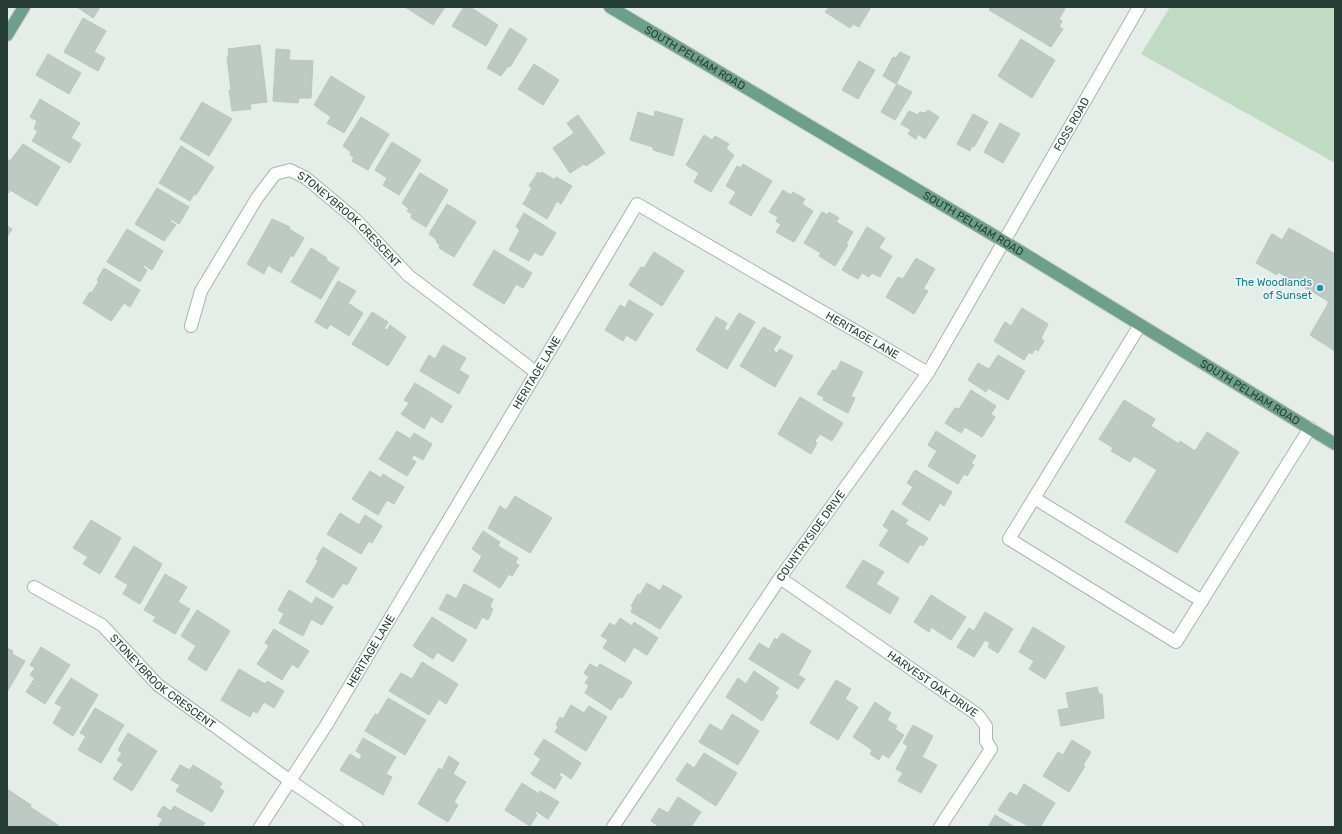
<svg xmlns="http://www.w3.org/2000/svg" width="1342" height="834" viewBox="0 0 1342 834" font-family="Rubik,sans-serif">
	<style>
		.green { fill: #bfdcc3 }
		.building { fill: #bccac3; stroke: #b7c6be }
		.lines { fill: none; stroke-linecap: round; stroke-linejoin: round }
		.minor-casing { stroke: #a7b5ae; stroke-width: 14 }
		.major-casing { stroke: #c2c9c6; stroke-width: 14 }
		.minor { stroke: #fff; stroke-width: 12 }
		.major { stroke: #6c9f8c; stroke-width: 12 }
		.culture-dot { fill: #0f9aa8; stroke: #f4f9f6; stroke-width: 1.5 }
		.labels { text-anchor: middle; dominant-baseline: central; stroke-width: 3; stroke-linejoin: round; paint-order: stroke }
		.street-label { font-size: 11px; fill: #253d34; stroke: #f4f9f6 }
		.culture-label { font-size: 11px; fill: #0d838f; stroke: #f4f9f6; text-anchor: end }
	</style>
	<rect width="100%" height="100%" fill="#e4ede8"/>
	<path class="green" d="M1170,7H1335V163L1141,54Z"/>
	<path class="building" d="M77,7H100L93,18Z
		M405,7H445L433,25Z
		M464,7H470L498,25L486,46L452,26Z
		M829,7H871L859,27L853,24L850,28L825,12Z
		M990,7H1061L1065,9L1059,19L1062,21L1059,27L1063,29L1051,47L989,10Z
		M83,18L106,31L94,52L105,58L98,71L64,52Z
		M510,28L527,39L510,67L508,66L501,76L487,68Z
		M1021,39L1055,60L1032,98L998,76Z
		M260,45L267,102L250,104L251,109L232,111L229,90H231L227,57H229L228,49Z
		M276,49L290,50L289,60L313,61L311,98H299L298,103L273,101Z
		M900,52L910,57L896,84L883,76L893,57L896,58Z
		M48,54L81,73L69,94L36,75Z
		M859,61L875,70L858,99L842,90Z
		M534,64L559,80L543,105L518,89Z
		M331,76L365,97L344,133L327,123L331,117L314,105Z
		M897,84L912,92L895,120L881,112Z
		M40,99L80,123L71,138L81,144L70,163L32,141L38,131L34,129L37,121L30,117Z
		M202,102L232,119L209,156L180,139Z
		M928,110L939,117L925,139L918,134L916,139L908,134L911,130L901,124L909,111L918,115L920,112L925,113Z
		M655,111L683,119L673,156L653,150V147L630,140L638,112L654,117Z
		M973,114L988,122L974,147L972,146L970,151L957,144Z
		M578,115L605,153L586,166L584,164L570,173L553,148L574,133L567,123Z
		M361,117L389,134L368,170L352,161L354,157L350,155L351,152L343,146Z
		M1000,123L1020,134L1003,163L984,152Z
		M704,135L712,140L715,136L729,144L726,149L734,155L711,192L694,182L699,173L686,165Z
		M392,142L421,160L399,195L383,185L387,178L375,170Z
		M23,144L60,167L37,206L10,190L7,195V159L10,161Z
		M181,146L214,167L196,195L194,194L190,201L159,183Z
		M743,164L772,181L751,216L729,203L736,192L726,186L737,166L741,168Z
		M538,172L541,174L542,172L555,180L556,177L572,186L561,204L557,201L547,219L523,204L532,188L529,186Z
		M420,173L448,190L426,227L411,218L412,214L407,211L409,209L402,203Z
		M157,188L189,207L179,224L171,219L170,221L176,225L164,241L135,224Z
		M783,190L791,195L793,192L805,199L802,204L813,211L794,242L776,232L781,225L776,221L778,217L769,212Z
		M447,204L476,222L454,257L439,248L440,245L436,242L437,240L429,234Z
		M822,212L828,215L829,212L839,218L836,222L853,232L846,244L848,245L835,266L819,256L821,253L804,243Z
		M524,213L556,233L542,256L534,252L529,261L509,250L520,230L516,227Z
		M272,219L290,227L289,229L304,238L293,257L291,255L281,273L268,265L264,274L247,264Z
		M7,226L12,229L7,237Z
		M867,227L885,238L879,248L892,256L880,277L872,273L869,277L862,273L858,279L842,270Z
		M1289,228L1335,254V351L1310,335L1328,304V301L1278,272L1277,275L1256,263L1271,235L1273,234L1282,240Z
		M127,229L163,251L152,270L144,265L143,267L147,270L140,282L107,262Z
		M311,248L327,258L326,260L339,268L321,299L291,282Z
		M494,250L532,273L523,288L516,284L512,291L505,287L512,292L504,304L473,285Z
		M654,252L684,271L662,306L629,285L641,267L644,268Z
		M916,258L935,269L923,289L928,291L914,314L886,297L898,277L903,279Z
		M104,268L140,290L130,307L124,303L111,321L83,303L90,292L92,293L99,281L97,280Z
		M338,281L356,291L348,303L363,313L349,336L330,324L327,329L315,322Z
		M629,300L653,314L636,341L626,335L623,341L605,330L620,305L625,308Z
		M1022,308L1048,324L1041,338L1044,341L1038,351L1035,349L1032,354L1029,352L1024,360L994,341L1005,322L1011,326Z
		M372,312L388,322L384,329L387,330L390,325L406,337L388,366L352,344Z
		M739,313L755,322L727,369L696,350L716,317L727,323L724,329L728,331Z
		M763,327L781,337L773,350L777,353L780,349L793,356L775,387L740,366Z
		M443,345L466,358L459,370L469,376L459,394L420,371L429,355L435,359Z
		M998,355L1025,371L1008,400L988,388L986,392L968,380L978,363L989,369Z
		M841,361L863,372L851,396L855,398L848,413L823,400L824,397L817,394L833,370L836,371Z
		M415,383L452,406L442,423L431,416L424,429L401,414L409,403L404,400Z
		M971,390L996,406L991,414L995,417L982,437L965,427L961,433L945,423L955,408L959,409Z
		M800,397L843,423L832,441L820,434L815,441L817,443L811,454L778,434Z
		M1124,400L1155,419L1151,426L1179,444L1180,441L1195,451L1207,432L1239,452L1177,553L1125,522L1157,470L1134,456L1130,462L1111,451L1113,448L1099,439Z
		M397,431L410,439L414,433L432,444L423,460L414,455L411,459L416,462L407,476L379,459Z
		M936,431L976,456L971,463L974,465L967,476L964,474L958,484L928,466L937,451L928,445Z
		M915,470L952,492L944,506L940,503L929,521L902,504L913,487L907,483Z
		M370,471L381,478L383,474L404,487L394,504L387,500L378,515L352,499Z
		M515,496L552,518L530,553L488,528L500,506L506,510Z
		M892,510L908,520L905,524L928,538L923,546L920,544L908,563L879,545L889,530L883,526Z
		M340,513L359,525L365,515L382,526L372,543L369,541L361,554L327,534Z
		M91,520L121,538L100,574L83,564L88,557L73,548Z
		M483,531L500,542L498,546L518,558L515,563L519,565L512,576L509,574L500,588L473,571L482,556L472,549Z
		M134,546L162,564L140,604L123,594L128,585L115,577Z
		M323,547L357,568L347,585L343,583L333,598L306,582L318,561L316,559Z
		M863,560L884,572L876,584L899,598L890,614L846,587Z
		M165,574L187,587L178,602L190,609L175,634L153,621L156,617L144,610Z
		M647,583L660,591L663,585L682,596L660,629L631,612L633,607L631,606L638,594L640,595Z
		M464,584L493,599L490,607L493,609L488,620L482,617L476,629L439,609L447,594L456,599Z
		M289,590L312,604L316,597L333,607L322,625L311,619L303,636L279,623L284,614L278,610Z
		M931,595L966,617L951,640L931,627L929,632L914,622Z
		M197,610L230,631L206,671L188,659L196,646L181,636Z
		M985,612L1013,629L998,653L988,647L990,643L985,640L974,657L957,647L969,628L974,631Z
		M432,617L467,640L453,662L437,652L433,659L413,646Z
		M620,618L632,626L634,622L658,638L647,655L634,647L625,662L603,648L608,640L601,636L610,623L615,626Z
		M1033,627L1065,647L1045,679L1029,669L1034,661L1019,652Z
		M274,629L309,651L298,668L292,664L282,680L257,664L269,646L265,643Z
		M782,633L811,651L798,675L805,679L798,689L749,659L759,643L769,649L775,638L777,640Z
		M41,647L70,665L45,704L26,692L35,678L30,675L35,668L30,665Z
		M7,648L13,651L12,654L25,661L7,692Z
		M422,662L458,684L446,704L439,699L429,715L389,691L401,673L412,679Z
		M590,664L597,668L600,664L632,682L622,698L619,697L611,710L585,693L589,685L585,683L589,677L584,673Z
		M239,669L265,684L267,681L284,691L274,708L264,702L257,713L253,711L250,717L221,700Z
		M754,671L779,688L775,693L778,696L762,721L726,697L738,678L746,684Z
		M71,678L98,695L73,736L53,723L62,707L55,703Z
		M836,680L851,689L845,699L858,707L838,740L810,723Z
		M1097,687L1099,694H1102L1104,718L1061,726L1058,710L1069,708L1066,693Z
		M388,698L426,720L405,755L365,731L375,714L378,715Z
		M875,702L891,713L887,720L897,726L895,729L904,735L889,758L882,754L879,760L870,754L872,750L853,737Z
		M571,705L584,713L589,706L607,717L586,751L555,732L558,727L556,725L560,717L563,719Z
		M95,708L124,725L101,763L78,750L86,736L80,733Z
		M732,714L759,731L738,765L699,742L710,724L722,731Z
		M913,725L933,736L922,757L937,765L921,793L898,781L903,773L896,769L908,746L903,743Z
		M128,733L157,751L132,791L113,779L123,764L117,760L122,753L118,750Z
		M363,738L396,757L386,774L392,777L383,795L340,770L350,754L359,760L362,755L356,751Z
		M544,739L581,763L571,779L561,772L559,775L562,777L555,789L531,774L541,759L534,754Z
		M1072,740L1091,752L1083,765L1085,766L1069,792L1043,776L1058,752L1063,755Z
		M704,753L737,773L716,806L676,780L687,763L694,768Z
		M449,756L459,763L453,774L466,782L454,802L458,805L448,822L418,804L439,768L442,770Z
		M180,765L190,770L193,765L222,783L219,788L224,791L212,812L176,791L180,785L171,780Z
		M522,783L539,794L540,791L559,802L548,819L536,811L535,813L537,815L530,826L505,810Z
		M1024,784L1055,803L1040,827H1030L998,810L1010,792L1017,796Z
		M7,789L31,805L30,807L58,825L57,827H7Z
		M678,797L701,812L691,827H660L651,821L659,808L668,813Z
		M163,806L171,811L174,806L205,823L202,827H163L159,825L163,819L157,816Z
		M995,815L1013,826L1012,827H988Z"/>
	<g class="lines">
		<g class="minor-casing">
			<g id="minor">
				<path d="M1140,325L1009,539L1176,642L1310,428"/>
				<path id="s1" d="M191,326L201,291L257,198L275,174L290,170L306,178L355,219L409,276L537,373"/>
				<path d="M1034,498L1202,601"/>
				<path id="s2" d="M780,578L978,715L986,726V741L991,749L940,827"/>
				<path id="s3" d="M34,587L102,625L158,685L289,780L357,827"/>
				<path id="s4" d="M260,827L327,724L637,204L928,373"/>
				<path id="s5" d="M613,827L780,578L928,373L1139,7"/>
			</g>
		</g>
		<g class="major-casing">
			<g id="major">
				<path id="s6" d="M610,7L1005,242L1335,444"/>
				<path d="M7,35L24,7"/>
			</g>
		</g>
		<use href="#minor" class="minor"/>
		<use href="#major" class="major"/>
	</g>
	<circle class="culture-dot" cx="1320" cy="288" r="4"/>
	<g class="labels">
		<g class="street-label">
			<text stroke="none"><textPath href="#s6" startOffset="99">SOUTH PELHAM ROAD</textPath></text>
			<text stroke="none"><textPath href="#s5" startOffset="840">FOSS ROAD</textPath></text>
			<text stroke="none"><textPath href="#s1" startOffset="268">STONEYBROOK CRESCENT</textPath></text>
			<text stroke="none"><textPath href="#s6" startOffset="423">SOUTH PELHAM ROAD</textPath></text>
			<text stroke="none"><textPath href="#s4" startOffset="989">HERITAGE LANE</textPath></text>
			<text stroke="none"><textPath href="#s4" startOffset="532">HERITAGE LANE</textPath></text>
			<text stroke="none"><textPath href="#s6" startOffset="747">SOUTH PELHAM ROAD</textPath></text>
			<text stroke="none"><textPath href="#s5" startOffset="352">COUNTRYSIDE DRIVE</textPath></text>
			<text stroke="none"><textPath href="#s4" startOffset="208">HERITAGE LANE</textPath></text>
			<text stroke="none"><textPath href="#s3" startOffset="161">STONEYBROOK CRESCENT</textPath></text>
			<text stroke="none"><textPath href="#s2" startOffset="186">HARVEST OAK DRIVE</textPath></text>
		</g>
		<g class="culture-label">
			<text x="1312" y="282">The Woodlands<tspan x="1312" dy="13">of Sunset</tspan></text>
		</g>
	</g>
	<rect width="1342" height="834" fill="none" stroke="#253d34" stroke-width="16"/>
</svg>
